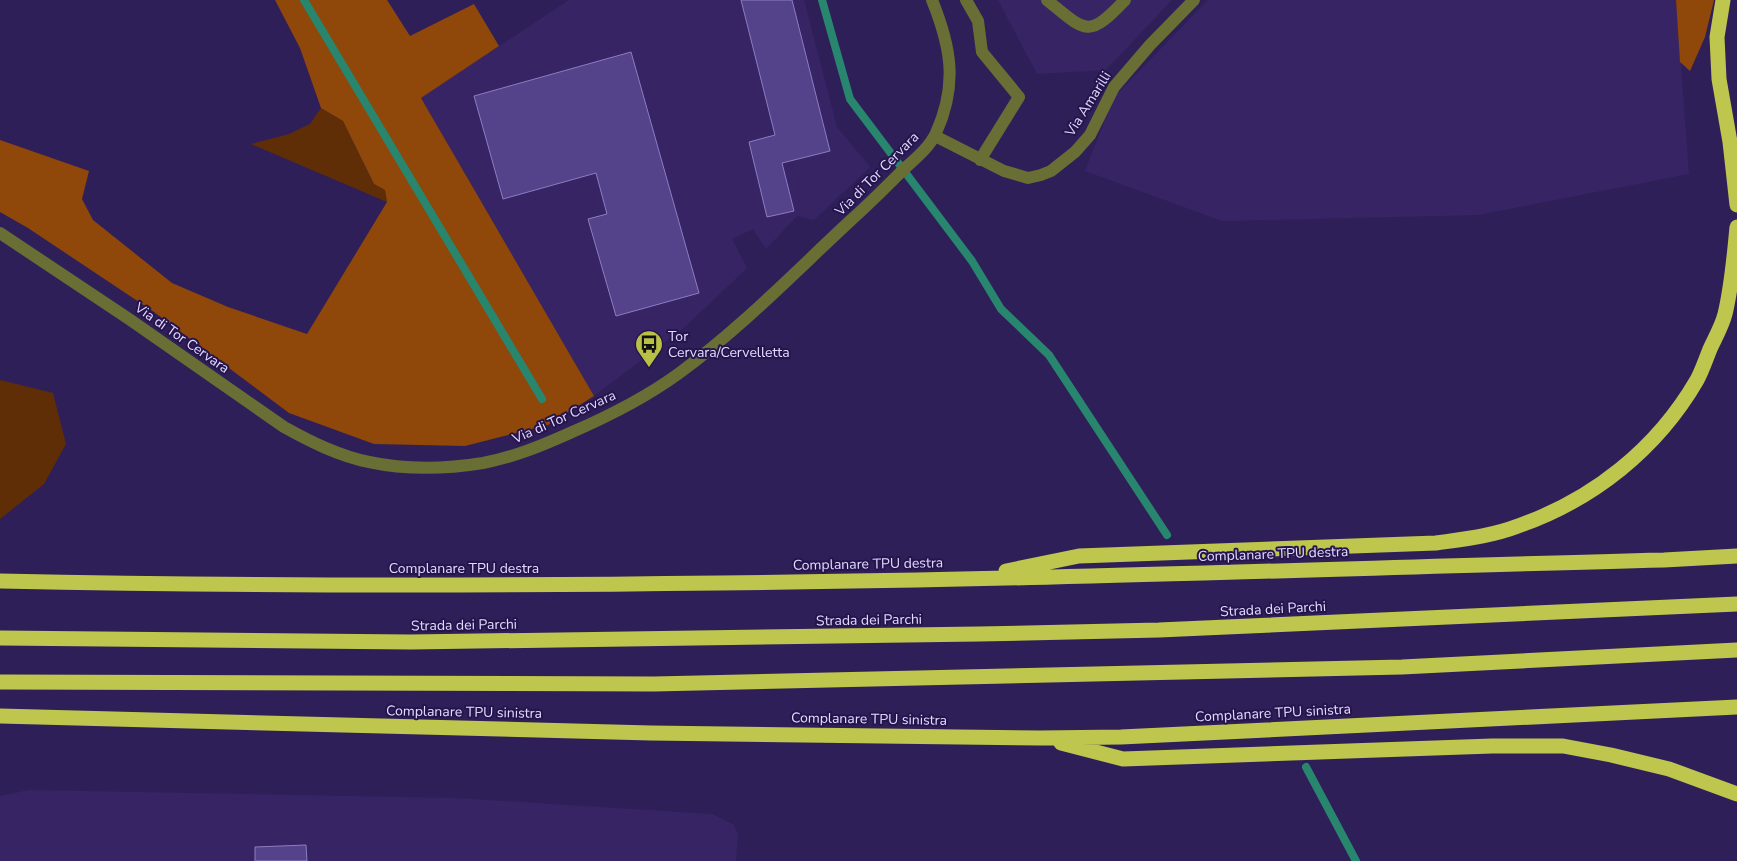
<svg xmlns="http://www.w3.org/2000/svg" width="1737" height="861" viewBox="0 0 1737 861" font-family="'Nunito Sans',sans-serif">
	<style>
		.built { fill: #372465 }
		.green { fill: #602e06 }
		.forest { fill: #8f470a }
		.lines { fill: none; stroke-linecap: round; stroke-linejoin: round }
		.stream { stroke: #28866e; stroke-width: 8 }
		.building { fill: #54428b; stroke: #8c7ec1 }
		.minor { stroke: #696e34; stroke-width: 12 }
		.highway { stroke: #bec64e; stroke-width: 15 }
		.labels { text-anchor: middle; dominant-baseline: central; stroke-width: 4; stroke-linejoin: round; paint-order: stroke }
		.street-label { font-size: 14px; fill: #e0dbff; stroke: #26144c }
		.poi-label { font-size: 14px; fill: #e0dbff; stroke: #26144c; text-anchor: start }
	</style>
	<rect width="100%" height="100%" fill="#2f1f58"/>
	<path class="built" d="M569,0H804L837,127L870,167L814,220L797,216L766,249L753,229L732,239L747,268L686,326L594,396L421,98Z
		M998,0H1172L1106,70L1037,74Z
		M1208,0H1676L1689,174L1478,215L1222,221L1085,171L1114,97Z
		M29,790L454,798L712,814L734,825L738,835L736,861H0V796Z"/>
	<path class="green" d="M321,108L343,121L374,184L385,190L387,202L251,144L289,134L310,124Z
		M0,380L53,393L66,444L44,484L0,519Z"/>
	<path class="forest" d="M275,0H387L410,36L474,4L499,46L421,98L594,396L548,425L465,446L374,444L289,413L154,312L28,228L0,212V140L89,171L82,199L93,220L172,283L228,307L307,334L387,202L385,190L374,184L343,121L321,108L300,48Z
		M1676,0H1714L1705,37L1690,71L1680,62Z"/>
	<g class="lines">
		<path class="stream" d="M304,0L542,399
			M822,0L850,99L972,261L1001,309L1049,355L1167,535
			M1306,767L1356,861"/>
	</g>
	<path class="building" d="M741,0H792L830,151L782,163L794,211L767,217L749,142L775,135Z
		M631,52L699,293L616,316L588,219L607,214L596,173L503,199L474,96Z
		M306,845L307,861H255V847Z"/>
	<g class="lines">
		<path class="minor" d="M966,0L978,21L982,52L1019,97L980,160
			M1047,0C1086,32 1088,39 1125,0
			M935,136L1004,171L1028,178L1041,175L1051,171L1075,152L1090,135L1114,87L1150,45L1194,0
			M0,233L129,319L284,427C311,442 339,456 369,462C406,470 446,469 483,463C514,457 541,446 570,433C607,417 645,398 678,374C740,329 794,273 850,221C868,205 886,187 903,170C915,159 929,148 936,133C958,84 951,47 932,0"/>
		<path class="highway" d="M1723,0L1717,37L1719,79L1730,142L1737,205
			M1006,571L1079,556L1436,543C1464,539 1492,536 1518,526C1593,500 1657,449 1697,380C1702,371 1706,359 1710,349C1715,338 1722,326 1725,314C1732,285 1734,257 1737,227
			M0,581C240,586 480,586 719,583C1034,580 1349,568 1664,560L1737,556
			M0,638L411,642L979,634L1159,630L1737,604
			M0,682L654,684L1402,667L1737,650
			M0,716L651,733L1040,738L1121,737L1737,707
			M1061,743L1123,759L1492,746H1563L1611,755L1669,769L1737,794"/>
	</g>
	<defs>
		<g id="bus-pin" transform="scale(1.4375)"><path d="M0 17L-7.5 6A9.5 9.5 0 1 1 7.5 6Z" fill="#b9c046" stroke="#26144c"/><path d="M-5-6H5V4H4V6H2V4H-2V6H-4V4H-5ZM-3.5-4V0h7V-4ZM-3.5 1.2v1.5H-2V1.2ZM2 1.2v1.5H3.5V1.2Z" fill="#111"/></g>
	</defs>
	<g fill-rule="evenodd">
		<use href="#bus-pin" x="649" y="344"/>
	</g>
	<g class="labels">
		<g class="street-label">
			<text transform="translate(1088 104) rotate(-58)">Via Amarilli</text>
			<text transform="translate(877 174) rotate(-45)">Via di Tor Cervara</text>
			<text transform="translate(182 338) rotate(35)">Via di Tor Cervara</text>
			<text transform="translate(564 417) rotate(-24)">Via di Tor Cervara</text>
			<text transform="translate(1273 554) rotate(-2)">Complanare TPU destra</text>
			<text transform="translate(868 564) rotate(-1)">Complanare TPU destra</text>
			<text x="464" y="568">Complanare TPU destra</text>
			<text transform="translate(1273 609) rotate(-3)">Strada dei Parchi</text>
			<text transform="translate(869 620) rotate(-1)">Strada dei Parchi</text>
			<text transform="translate(464 625) rotate(-1)">Strada dei Parchi</text>
			<text transform="translate(464 712) rotate(1)">Complanare TPU sinistra</text>
			<text transform="translate(1273 713) rotate(-3)">Complanare TPU sinistra</text>
			<text transform="translate(869 719) rotate(1)">Complanare TPU sinistra</text>
		</g>
		<g class="poi-label">
			<text x="668" y="336">Tor<tspan x="668" dy="16">Cervara/Cervelletta</tspan></text>
		</g>
	</g>
</svg>
